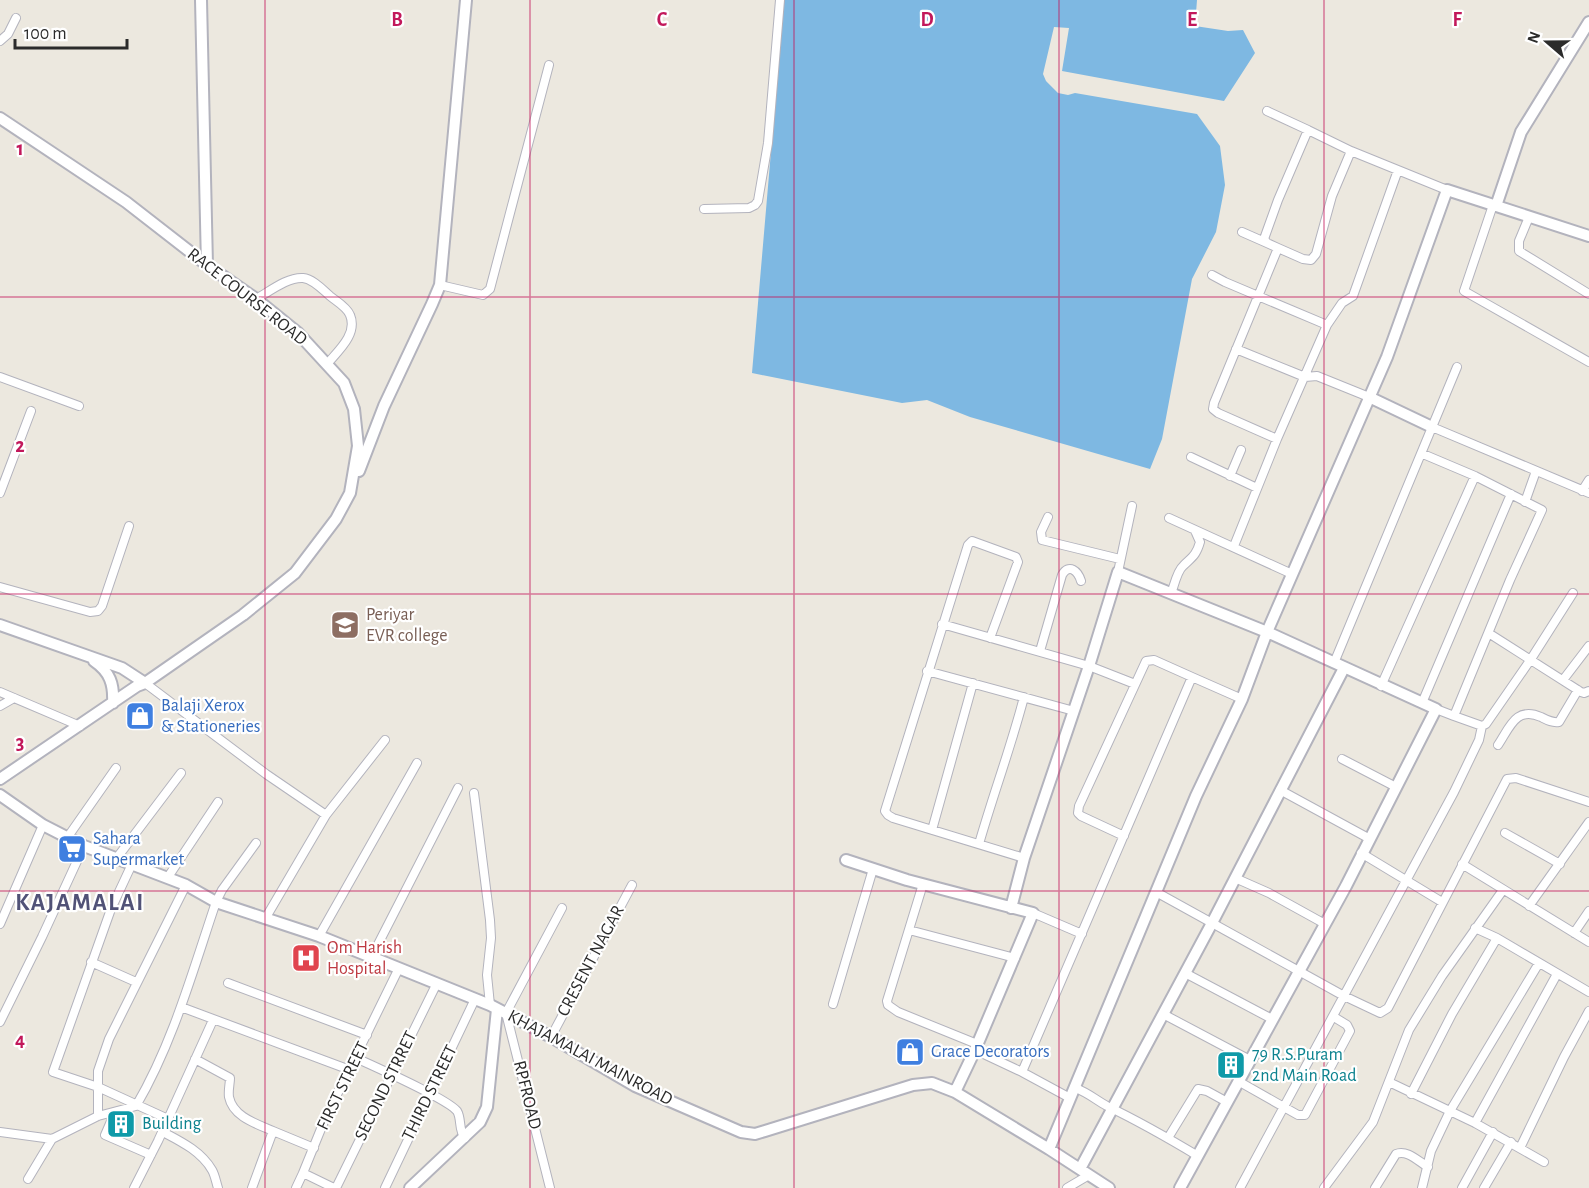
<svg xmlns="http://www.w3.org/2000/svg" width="1589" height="1188" viewBox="0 0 1589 1188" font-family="'Alegreya Sans',sans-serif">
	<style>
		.water { fill: #7eb8e2 }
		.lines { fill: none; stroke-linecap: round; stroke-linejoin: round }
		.street-casing { stroke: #b3b3bd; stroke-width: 10 }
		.secondary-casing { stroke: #b3b3bd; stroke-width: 14 }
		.street { stroke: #fff; stroke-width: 8 }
		.secondary { stroke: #fff; stroke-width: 10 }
		.grid { fill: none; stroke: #c2185b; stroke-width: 1.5; stroke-opacity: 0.55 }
		.labels { text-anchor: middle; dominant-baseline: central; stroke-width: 4.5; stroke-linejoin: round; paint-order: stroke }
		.street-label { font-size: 18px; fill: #2b2b2b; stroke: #fff }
		.education-label { font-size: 18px; fill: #785e54; stroke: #fff; text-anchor: start }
		.shop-label { font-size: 18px; fill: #366cbe; stroke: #fff; text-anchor: start }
		.health-label { font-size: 18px; fill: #be3a42; stroke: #fff; text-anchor: start }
		.culture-label { font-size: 18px; fill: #0d838f; stroke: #fff; text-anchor: start }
		.district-label { font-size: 24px; font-weight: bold; letter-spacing: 1.5px; fill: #515277; stroke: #fff }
		.grid-label { font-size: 20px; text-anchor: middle; font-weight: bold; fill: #c2185b; stroke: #fff; stroke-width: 4.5; stroke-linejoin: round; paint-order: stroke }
	</style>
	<rect width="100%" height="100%" fill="#ece8df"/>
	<path class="water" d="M784,0H1197L1195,26L1228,31L1243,30L1255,53L1224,101L1062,71L1069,28L1054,27L1043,74L1046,81L1058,93L1068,95L1075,93L1197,114L1220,146L1225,185L1216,232L1192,279L1162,439L1150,469L970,417L927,400L902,403L752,373Z"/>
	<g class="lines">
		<g class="street-casing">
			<path id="street" d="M0,41L8,34L16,18
				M1267,111L1308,130
				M1493,205L1464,291L1589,362
				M704,209L749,208L755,205L758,201L768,143L780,0
				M1529,217L1519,241V251L1589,294
				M1242,232L1267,243
				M1278,248L1267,243L1264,239L1278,200L1308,130L1351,151L1447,190
				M1212,275L1225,282L1327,325L1277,439L1234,546
				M440,285L483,295L490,289L549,65
				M256,299C269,292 287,277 303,278C313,279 322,289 330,296C336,301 347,307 350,315C358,334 338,351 327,364
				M1327,325L1342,303L1353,296L1398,170
				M1236,349L1305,377L1317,376L1369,397
				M0,377L79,406
				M1432,427L1589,493
				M1277,439L1218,413L1213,409L1214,403L1278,248L1303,259L1311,260L1316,254L1332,196L1351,151
				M1423,454L1475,476L1542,510L1510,580L1454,716L1436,709
				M1191,457L1257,488
				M1230,476L1241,450
				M1582,491L1589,480
				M0,493L31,411
				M1525,502L1536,471
				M1048,517L1041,532L1042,540L1120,559
				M1169,518L1292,574
				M1118,572L1132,506
				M0,587L90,612L98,611L102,606L129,526
				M1171,594C1174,586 1177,571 1183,566C1192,557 1196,556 1200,542L1196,533
				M942,624L1089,666L1135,684
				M1490,634L1581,692L1584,693L1589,691
				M990,638L1018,562L1016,557L972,541L968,545L885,811L888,815L893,818L1024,858
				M1040,651L1062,575C1069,563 1078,571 1081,581
				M1334,663L1457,367
				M927,671L1074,711
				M1563,680L1589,646
				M145,683L266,774L326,815
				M1381,686L1475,476
				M0,692L80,726
				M1422,703L1511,494
				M0,706L14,698
				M1454,716L1482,726
				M1498,745C1510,727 1516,706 1541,717C1547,720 1552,723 1559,722L1578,690
				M1342,759L1396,787
				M1280,790L1370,839
				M474,793L490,920L491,938L487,975L490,1005
				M932,830L973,683
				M1505,833L1560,864
				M1124,836L1081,816L1078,813L1079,806L1146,661L1154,660L1192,677
				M67,838L116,768
				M979,844C993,795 1011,747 1024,697
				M1361,853L1442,902
				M116,859L181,773
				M132,864L111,909L53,1072L98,1087L168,1119
				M1462,864L1589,942
				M168,877L218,802
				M1235,878L1269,893L1325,924
				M923,884L887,1001L888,1005L898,1012L977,1044
				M1156,892L1344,996L1380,1013L1388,1008L1507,779L1516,778L1589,802
				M1529,906L1589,822
				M1033,913L1082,934
				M265,919L326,815L385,740
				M0,924L43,825
				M1475,928L1497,938L1589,992
				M909,930L1015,958
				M1574,933L1589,911
				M319,936L417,763
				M371,958L458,788
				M91,962L136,982
				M1185,973L1272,1019
				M228,983L367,1035
				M833,1004L873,869
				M181,1007L350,1070
				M1163,1014L1250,1060
				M0,1022L42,937L84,846
				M551,1037L632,885
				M975,1050L1022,1072L1070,1098
				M356,1058C375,1067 446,1098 457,1111C462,1119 458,1130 465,1138
				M195,1059L230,1078C230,1084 228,1090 229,1097C233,1117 257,1124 273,1131
				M1022,1072L1192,677L1242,699
				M1238,1081L1298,1115H1305L1350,1031L1347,1025L1334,1017
				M1389,1082L1475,1123L1544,1162
				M1075,1088C1087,1092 1096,1100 1107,1106C1138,1121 1168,1138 1198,1156
				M1411,1094L1452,1014L1497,938
				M115,1112L105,1135L151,1155
				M98,1116V1071L109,1039L186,885
				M1475,1123L1557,974
				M0,1132L52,1139L98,1116L136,1106C173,1043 193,970 216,902L222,890L256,843
				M163,1132C180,1141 201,1151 212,1170C215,1175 216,1182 218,1188
				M1168,1138L1198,1089L1207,1091L1227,1102
				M1520,1148L1564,1057L1589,1011
				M28,1179L52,1139
				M134,1188L158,1141L213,1020
				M252,1188L273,1131L314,1148
				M296,1188L303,1173
				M334,1188L303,1173L325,1119L399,968
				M336,1188L437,983
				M385,1188L475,999
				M550,1188L506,1013L562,908
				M1067,1188L1089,1175
				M1240,1188L1454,792L1479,740L1482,726L1486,724L1531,659L1573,593
				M1324,1188L1373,1122L1409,1030L1442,976L1503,890
				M1375,1188L1396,1154C1407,1149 1419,1162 1428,1167
				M1422,1188L1431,1151L1450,1111L1539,963
				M1462,1188L1493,1132
				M1484,1188L1511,1142"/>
		</g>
		<g class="secondary-casing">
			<path id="secondary" d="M201,0L207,265
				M0,118L126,202L207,265L256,299L298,333L344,383L354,409L358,446L350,493L336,519L295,573L243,615L145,683L137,686L0,779
				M1496,206L1521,132L1589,22
				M1369,397L1432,427
				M359,471L384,406L432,304L440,285L466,0
				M0,625L122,668L145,683
				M94,661C110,672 114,684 113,703
				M0,795L43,825L84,846L186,885L216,902L319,936L490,1005L551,1037L635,1086L741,1132L755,1134L765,1131L913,1085L932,1083L955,1092L1049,1149L1109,1188
				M846,860L907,880L1033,913L975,1050L955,1092
				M1011,908L1024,858L1089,666L1118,572L1267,632L1387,357L1447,190L1589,236
				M1049,1149L1196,796L1242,699L1267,632L1436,709L1346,886L1180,1188
				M1080,1169L1212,923L1344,668
				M410,1188L480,1122L487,1107L497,1009"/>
		</g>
		<use href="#street" class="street"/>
		<use href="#secondary" class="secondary"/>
	</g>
	<path class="grid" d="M265,0V1188M530,0V1188M794,0V1188M1059,0V1188M1324,0V1188M0,297H1589M0,594H1589M0,891H1589"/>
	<defs>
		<g id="university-square" transform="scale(1.5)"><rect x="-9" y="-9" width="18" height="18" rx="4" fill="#8d6e63" stroke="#fff"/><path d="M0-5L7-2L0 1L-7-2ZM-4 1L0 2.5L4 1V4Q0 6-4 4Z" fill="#fff"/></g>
		<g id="shop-square" transform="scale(1.5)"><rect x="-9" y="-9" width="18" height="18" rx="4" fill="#3f7fe0" stroke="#fff"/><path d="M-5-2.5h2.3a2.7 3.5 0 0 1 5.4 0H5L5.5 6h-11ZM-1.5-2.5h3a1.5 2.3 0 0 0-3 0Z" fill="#fff"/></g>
		<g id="supermarket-square" transform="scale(1.5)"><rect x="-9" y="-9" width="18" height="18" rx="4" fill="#3f7fe0" stroke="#fff"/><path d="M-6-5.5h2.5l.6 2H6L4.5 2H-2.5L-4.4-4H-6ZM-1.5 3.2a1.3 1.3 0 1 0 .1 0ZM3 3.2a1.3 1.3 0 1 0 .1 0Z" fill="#fff"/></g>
		<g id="hospital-square" transform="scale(1.5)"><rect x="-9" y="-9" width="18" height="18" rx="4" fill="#e0444e" stroke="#fff"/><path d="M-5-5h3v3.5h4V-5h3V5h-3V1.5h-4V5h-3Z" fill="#fff"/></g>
		<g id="building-square" transform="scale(1.5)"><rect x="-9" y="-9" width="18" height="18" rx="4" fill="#0f9aa8" stroke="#fff"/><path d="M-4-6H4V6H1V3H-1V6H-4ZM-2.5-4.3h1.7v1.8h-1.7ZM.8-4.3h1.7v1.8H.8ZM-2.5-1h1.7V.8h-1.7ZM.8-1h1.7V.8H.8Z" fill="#fff"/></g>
	</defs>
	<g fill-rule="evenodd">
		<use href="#university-square" x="345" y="625"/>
		<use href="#shop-square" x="140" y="716"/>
		<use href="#supermarket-square" x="72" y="849"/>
		<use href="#hospital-square" x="306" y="958"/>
		<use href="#shop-square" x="910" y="1052"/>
		<use href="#building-square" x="1231" y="1065"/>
		<use href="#building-square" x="121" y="1124"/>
	</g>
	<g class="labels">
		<g class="street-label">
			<text transform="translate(247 297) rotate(38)">RACE COURSE ROAD</text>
			<text transform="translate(591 961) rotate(-62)">CRESENT NAGAR</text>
			<text transform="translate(590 1058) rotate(28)">KHAJAMALAI MAINROAD</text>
			<text transform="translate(343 1086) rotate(-64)">FIRST STREET</text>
			<text transform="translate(386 1086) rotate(-64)">SECOND STRRET</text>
			<text transform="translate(430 1093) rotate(-64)">THIRD STREET</text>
			<text transform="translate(527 1095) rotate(76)">RPFROAD</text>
		</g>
		<g class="education-label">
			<text x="366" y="615">Periyar<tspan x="366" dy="21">EVR college</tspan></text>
		</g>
		<g class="shop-label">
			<text x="161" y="706">Balaji Xerox<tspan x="161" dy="21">&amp; Stationeries</tspan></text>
			<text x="93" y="839">Sahara<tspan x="93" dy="21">Supermarket</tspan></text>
			<text x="931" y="1052">Grace Decorators</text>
		</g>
		<g class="health-label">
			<text x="327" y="948">Om Harish<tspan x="327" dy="21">Hospital</tspan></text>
		</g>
		<g class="culture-label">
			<text x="1252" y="1055">79 R.S.Puram<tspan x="1252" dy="21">2nd Main Road</tspan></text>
			<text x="142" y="1124">Building</text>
		</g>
		<g class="district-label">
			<text x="80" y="903">KAJAMALAI</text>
		</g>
	</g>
	<g class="grid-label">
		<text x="397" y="26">B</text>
		<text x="662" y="26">C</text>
		<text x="927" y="26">D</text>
		<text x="1192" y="26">E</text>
		<text x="1457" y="26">F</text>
		<text x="20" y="155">1</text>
		<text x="20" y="452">2</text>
		<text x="20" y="749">3</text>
		<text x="20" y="1046">4</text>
	</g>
	<g transform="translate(1547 42) rotate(290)" stroke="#ffffff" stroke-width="4.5" paint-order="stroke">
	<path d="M0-4.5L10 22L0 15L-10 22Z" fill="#2b2b2b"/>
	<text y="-9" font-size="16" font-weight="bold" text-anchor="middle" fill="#2b2b2b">N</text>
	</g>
	<path d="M15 39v9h112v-9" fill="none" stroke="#2b2b2b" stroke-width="3"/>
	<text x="24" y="39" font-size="18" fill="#2b2b2b" stroke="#ffffff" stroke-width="4.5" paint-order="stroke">100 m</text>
</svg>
